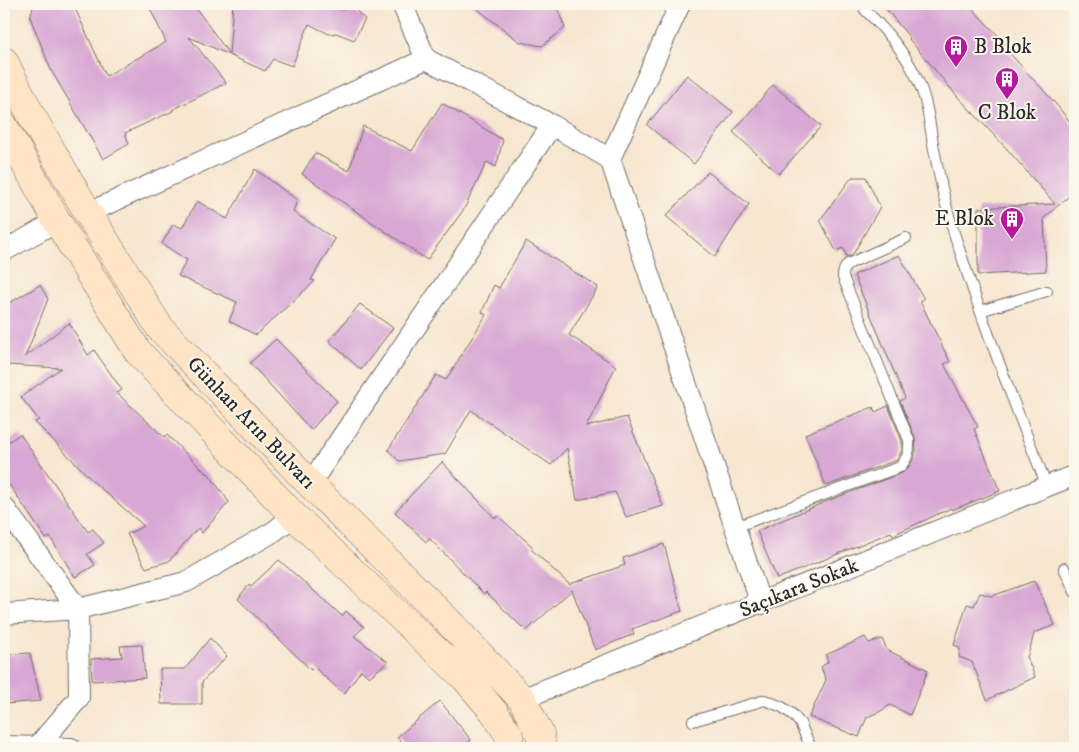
<svg xmlns="http://www.w3.org/2000/svg" width="1079" height="752" viewBox="0 0 1079 752" font-family="'IM FELL DW Pica',serif">
	<style>
		.building { fill: #d8a7d4 }
		.lines { fill: none; stroke-linecap: round; stroke-linejoin: round }
		.lane-casing { stroke: #726c65; stroke-width: 12 }
		.street-casing { stroke: #726c65; stroke-width: 22 }
		.secondary-casing { stroke: #726c65; stroke-width: 29 }
		.lane { stroke: #fff; stroke-width: 10 }
		.street { stroke: #fff; stroke-width: 20 }
		.secondary { stroke: #ffe4c6; stroke-width: 28 }
		.labels { text-anchor: middle; dominant-baseline: central; stroke-width: 4; stroke-linejoin: round; paint-order: stroke }
		.poi-label { font-size: 21px; fill: #2b2b2b; stroke: #fbf7ec; text-anchor: start }
		.street-label { font-size: 21px; fill: #2b2b2b; stroke: #fbf7ec }
	</style>
	<rect width="100%" height="100%" fill="#fbf7ec"/>
	<filter id="ink" filterUnits="userSpaceOnUse"><feTurbulence type="fractalNoise" baseFrequency=".02" numOctaves="2"/><feDisplacementMap in="SourceGraphic" scale="10" xChannelSelector="R" yChannelSelector="G"/><feConvolveMatrix kernelMatrix="1 2 1 2 8 2 1 2 1" color-interpolation-filters="sRGB"/></filter>
	<filter id="wash" filterUnits="userSpaceOnUse"><feTurbulence type="fractalNoise" baseFrequency=".0096" numOctaves="4" result="noise"/><feDisplacementMap in="SourceGraphic" scale="20" xChannelSelector="R" yChannelSelector="G"/><feGaussianBlur stdDeviation="1.12" result="paint"/><feColorMatrix in="noise" values="0 0 0 0 0 0 0 0 0 0 0 0 0 0 0 0 0 1.4 0 .05"/><feComposite in="paint" operator="in"/></filter>
	<g filter="url(#wash)">
		<rect width="100%" height="100%" fill="#f7e6d0"/>
		<g id="blocks">
			<path class="building" d="M34,4H73L106,76L166,42L148,4H193L229,54L233,4H332L343,10L349,4H357L358,13L365,19L354,40L336,33L329,34L309,24L292,66L273,59L265,71L189,37L226,83L172,110L173,111L125,133L129,144L103,159L51,70L30,17Z
				M471,4H526L558,10L565,28L542,46L520,42Z
				M882,4H968L1007,45L1004,47L1055,103L1075,128V191L1044,218L1046,271L978,275V208L1055,204L1007,149L957,96L909,39L910,38Z
				M687,75L733,112L694,164L647,125Z
				M773,85L821,126L779,174L733,132Z
				M442,103L503,140L496,167L487,162L464,209L427,260L302,174L315,153L349,171L363,126L412,151Z
				M255,169L297,200L293,212L335,239L311,280L315,281L256,335L229,321L237,302L178,276L187,260L162,244L173,224L182,228L197,201L227,219Z
				M708,172L749,204L715,257L666,216Z
				M852,177H866L880,207L853,254L847,257L843,248L836,251L820,220Z
				M526,241L598,287L569,335L616,366L586,427L627,417L663,506L626,517L615,492L577,500L567,448L551,465L471,410L445,454L399,461L388,450L436,375L446,380L486,315L482,312L494,285L499,288Z
				M899,255L924,299L920,301L950,362L944,364L978,427L974,429L1000,491L952,510L951,508L893,535L891,532L777,579L757,531L825,502L902,473L908,468L914,458L916,449L915,438L900,401L905,398L854,275Z
				M40,285L48,299L25,357L69,323L88,355L94,350L122,390L117,393L164,437L167,435L207,474L208,473L229,502L202,533L198,528L169,561L146,568L127,534L144,526L96,484L35,422L39,420L21,397L61,368L4,365V306Z
				M360,304L393,328L361,370L329,341Z
				M276,339L337,401L311,430L250,363Z
				M888,406L902,441V450L897,460L826,486L805,434L873,407L875,412Z
				M20,434L88,532L93,529L104,543L87,554L95,565L75,577L50,537L46,539L4,477V445Z
				M442,462L495,518L498,516L533,547L531,549L570,585V584L625,565L623,558L664,544L682,611L632,629L634,634L595,650L572,590L526,631L486,592L484,594L430,539L426,542L395,512Z
				M279,560L342,616L346,611L364,627L354,636L388,662L369,677L361,670L344,694L314,667L311,670L238,599L249,584L251,586Z
				M1034,581L1055,625L1034,633L1031,645L1027,657L1035,677L987,700L972,662L959,657L960,648L954,645L967,604L974,606L980,593L992,596Z
				M865,637L869,643L882,639L887,650L928,670L910,715L890,705L879,712L867,717L859,737L809,717L826,680L821,667L828,662L826,655Z
				M210,638L227,656L202,682V704H161L160,669H185Z
				M142,645L145,678L92,681L91,659L122,657L120,646Z
				M30,653L41,701L4,704V655Z
				M440,701L471,740L461,748H406L397,737Z"/>
		</g>
	</g>
	<g filter="url(#ink)">
		<use href="#blocks" fill-opacity="0" stroke="#726c65" stroke-width="1"/>
		<g class="lines">
			<g class="lane-casing">
				<path id="lane" d="M865,10C887,31 907,54 919,83C928,104 930,127 934,149C940,181 947,214 958,245C984,326 1015,407 1047,486
					M980,311L1047,291
					M735,527L900,467C907,459 910,452 909,440L843,277C843,271 844,268 848,264L906,238
					M1064,568L1075,592
					M693,721L765,700L782,707L792,714L800,723L811,748"/>
			</g>
			<g class="street-casing">
				<path id="street" d="M402,4L426,59L552,125L610,159L761,604
					M610,159L680,4
					M88,213L426,59
					M4,251L57,221
					M310,484L552,125
					M4,507L78,609L79,698L36,748
					M4,614L78,609L186,582L273,532L294,516
					M522,699L1075,475
					M4,746L71,748"/>
			</g>
			<g class="secondary-casing">
				<path id="secondary" d="M4,61L31,115L88,213L160,328L310,484L444,617L522,699L540,734L542,748
					M4,126L57,221L138,352L294,516L465,678L494,712L509,735L510,748"/>
			</g>
			<use href="#lane" class="lane"/>
			<use href="#street" class="street"/>
			<use href="#secondary" class="secondary"/>
		</g>
	</g>
	<defs>
		<g id="building-pin" transform="scale(1.25)"><path d="M0 17L-7.5 6A9.5 9.5 0 1 1 7.5 6Z" fill="#b5179e" stroke="#fbf7ec"/><path d="M-4-6H4V6H1V3H-1V6H-4ZM-2.5-4.3h1.7v1.8h-1.7ZM.8-4.3h1.7v1.8H.8ZM-2.5-1h1.7V.8h-1.7ZM.8-1h1.7V.8H.8Z" fill="#fff"/></g>
	</defs>
	<g fill-rule="evenodd">
		<use href="#building-pin" x="956" y="47"/>
		<use href="#building-pin" x="1007" y="79"/>
		<use href="#building-pin" x="1012" y="219"/>
	</g>
	<g class="labels">
		<g class="poi-label">
			<text x="974" y="47">B Blok</text>
			<text x="1007" y="113" text-anchor="middle">C Blok</text>
			<text x="994" y="219" text-anchor="end">E Blok</text>
		</g>
		<g class="street-label">
			<text transform="translate(251 423) rotate(46)">Günhan Arın Bulvarı</text>
			<text transform="translate(799 588) rotate(-22)">Saçıkara Sokak</text>
		</g>
	</g>
	<rect width="1079" height="752" fill="none" stroke="#fbf7ec" stroke-width="20"/>
</svg>
